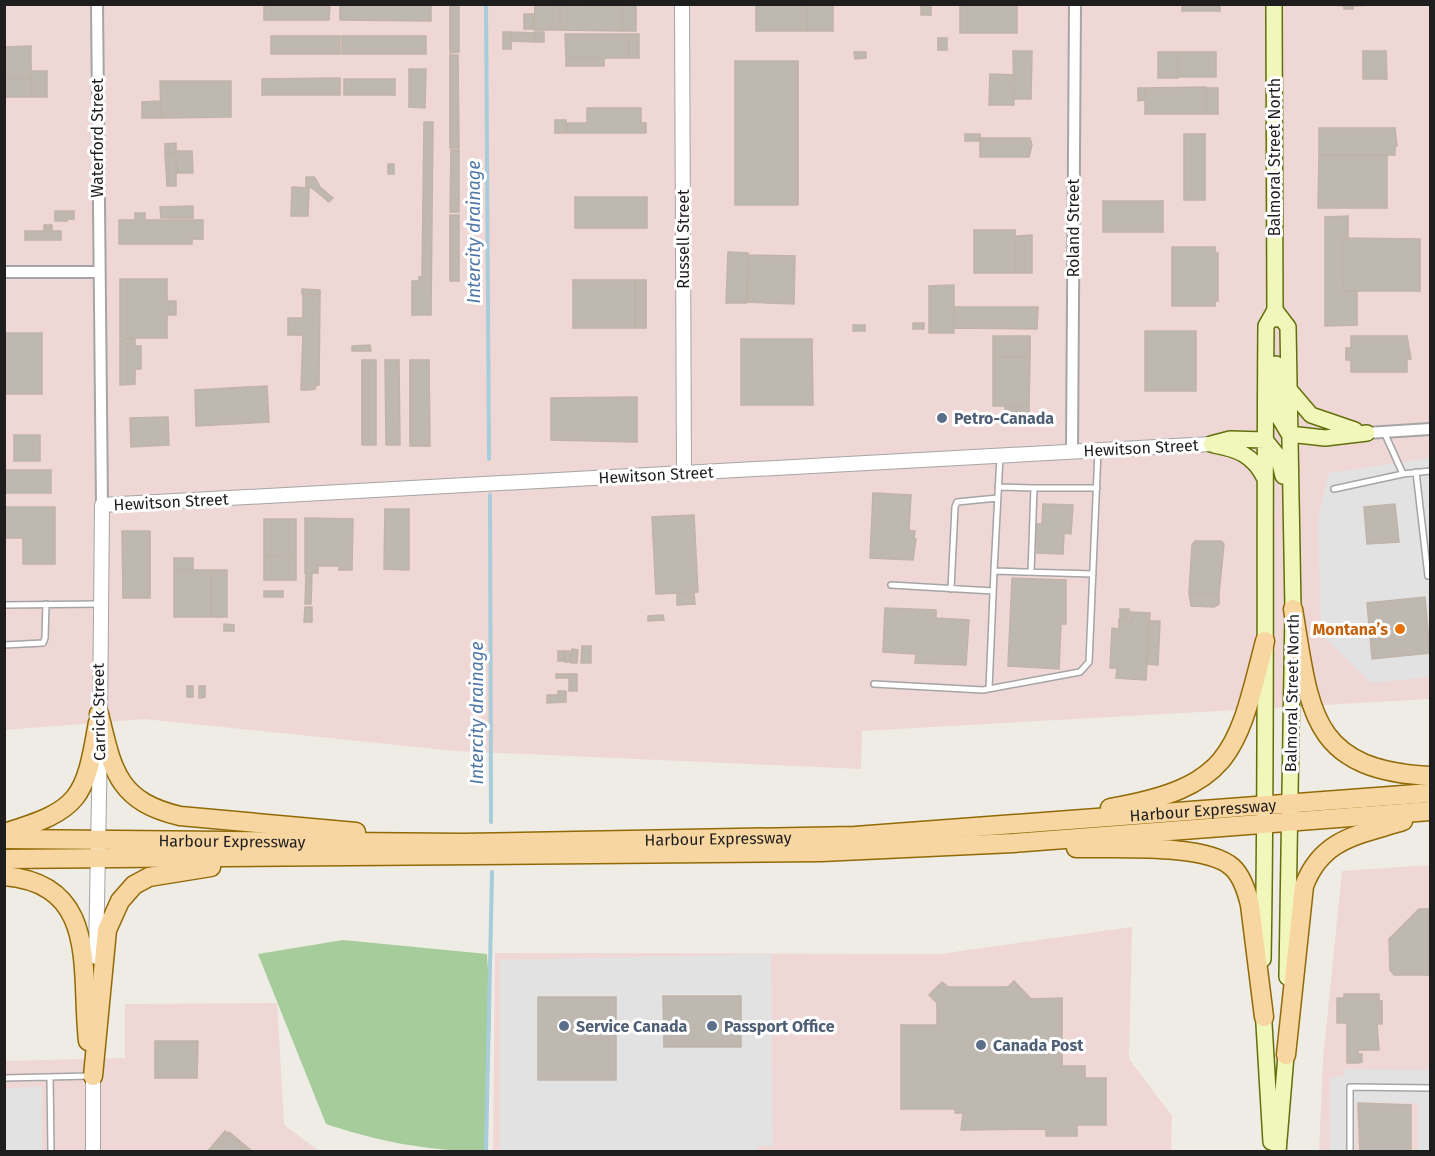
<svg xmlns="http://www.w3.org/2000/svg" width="1435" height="1156" viewBox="0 0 1435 1156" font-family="'Fira Sans',sans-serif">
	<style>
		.commercial { fill: #efd7d5 }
		.forest { fill: #a7cc9b }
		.parking { fill: #e2e2e2; fill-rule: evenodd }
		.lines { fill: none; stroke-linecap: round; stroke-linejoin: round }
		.stream { stroke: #a7ccda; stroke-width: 4 }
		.building { fill: #bfb8b1; stroke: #c0b3a8; stroke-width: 1.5 }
		.service-casing { stroke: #a5a5a5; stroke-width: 8 }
		.minor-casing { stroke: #a5a5a5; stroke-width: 14 }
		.tertiary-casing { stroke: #a5a5a5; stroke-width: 16 }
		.secondary-casing { stroke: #60700a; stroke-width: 18 }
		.primary-casing { stroke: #916a07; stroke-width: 21 }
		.service { stroke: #fff; stroke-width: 5 }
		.minor { stroke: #fff; stroke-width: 10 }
		.tertiary { stroke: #fff; stroke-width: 14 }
		.secondary { stroke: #f1f6bb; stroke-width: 15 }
		.primary { stroke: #f7d6a1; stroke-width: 18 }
		.service-dot { fill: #5c6f8a; stroke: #fff; stroke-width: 2 }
		.food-dot { fill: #e8710a; stroke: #fff; stroke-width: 2 }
		.labels { text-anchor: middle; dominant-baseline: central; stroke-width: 6; stroke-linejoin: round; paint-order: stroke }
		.street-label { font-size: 16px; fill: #1e1e1e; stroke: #fff }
		.service-label { font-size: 16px; font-weight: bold; fill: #4e5e75; stroke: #fff; text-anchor: start }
		.food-label { font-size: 16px; font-weight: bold; fill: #c56008; stroke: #fff; text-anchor: end }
		.water-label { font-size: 18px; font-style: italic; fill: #4f78a9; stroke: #fff }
	</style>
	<rect width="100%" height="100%" fill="#efece5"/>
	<path class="commercial" d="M5,5H1430V699L862,731L861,769L455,751L144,719L5,730Z
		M1430,865V1151L1319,1152L1323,1060L1342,871Z
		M1132,927L1129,1059L1172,1116L1171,1151L493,1152L495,953L940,954Z
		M277,1003L284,1125L319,1151H5L4,1061L125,1058V1004Z"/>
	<path class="forest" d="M343,940L487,954L491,1020L484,1151C432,1152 376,1141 326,1124L258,954Z"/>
	<path class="parking" d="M1430,458V677L1371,683L1321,634L1318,519L1329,473ZM1395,504L1399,541L1367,543L1364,507ZM1425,597L1430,653L1373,659L1367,603Z
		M771,954L773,1146H758V1152L500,1151V960ZM663,996H741V1046L664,1047ZM538,997H616V1080H538Z
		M1344,1069L1430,1070V1151H1418V1103H1356L1355,1151H1330V1078L1344,1076Z
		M42,1087V1151H5V1088Z"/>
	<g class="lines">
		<path class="stream" d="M486,4L489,459
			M490,495L491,822
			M486,1152L492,872"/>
	</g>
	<path class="building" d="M264,4H330L329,20H264Z
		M340,4H431V21L340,20Z
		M450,4H459V52L450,53Z
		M636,4V31H622V4Z
		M756,4H807V31H756Z
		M807,4H833V31H807Z
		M921,4H931V15H921Z
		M960,4H1017V33H960Z
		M1182,4H1220V11H1182Z
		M1324,4H1373V5L1353,6V9H1344V6Z
		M535,5H560V30H534Z
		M560,5L622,6V31L560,30Z
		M524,14H533V29H524Z
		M503,32H511V49H503Z
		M511,32L535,33V42L511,41Z
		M535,32H544V42H535Z
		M565,34H629V58H566Z
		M629,34H639V58H629Z
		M271,36H340V54H271Z
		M342,36H426V54H342Z
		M938,38H947V50H938Z
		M31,46V78H4V47Z
		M1013,51H1032L1031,99H1014Z
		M1363,51H1386L1387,79H1363Z
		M854,52H866V58L855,59Z
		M1158,52H1178V78H1158Z
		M1178,52H1216V77H1178Z
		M450,55H458L459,148H450Z
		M566,58H604V66H566Z
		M735,61H798V205H735Z
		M409,69H426L425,108L409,107Z
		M31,71H47V97H32Z
		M990,74L1013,75L1014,105H989Z
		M4,78H31L32,97H4Z
		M340,78V95H262V79Z
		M344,79H395V95H344Z
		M160,81H231V117L161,118Z
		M1206,87V114H1145V88Z
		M1138,88H1145V100L1138,101Z
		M1206,88H1218V114H1206Z
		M160,101L161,118H142V102Z
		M587,108H641V123H646V133H567V123H587Z
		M555,120H566V133H555Z
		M424,122H433L431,315H412V281H419V277H422Z
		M1319,128H1395L1397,146H1395V155H1319Z
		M965,134H980V141H965Z
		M1184,134H1205V200H1184Z
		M980,138H1030L1032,145L1029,157H980Z
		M176,143V154H165V144Z
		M451,150H459V212H450Z
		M176,151H192L193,173H177Z
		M165,154H176V186H167Z
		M1319,155H1387V208H1318Z
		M388,164H394V174H388Z
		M306,177H314L317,181L320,187L333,198L329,202L312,188L306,187Z
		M292,187L309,188L308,216H291Z
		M575,197H647V228H575Z
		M1103,201H1163V232H1103Z
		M193,206V218H161L160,207Z
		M55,211H66L67,221H55Z
		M67,211H74V219H68Z
		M135,213H145V220H203V239H192V244H119V220H135Z
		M450,215H459V281H450Z
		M1348,216V239L1342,238L1343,291H1357V325L1325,326V217Z
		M44,225H52V231H61V240H25V231H44Z
		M974,230H1015L1016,273H974Z
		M1032,235V273H1016L1015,240L1017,236Z
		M1342,238L1420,239V291H1343Z
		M1172,247H1215V253H1218V301H1215V306H1172Z
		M728,252L748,253L746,303H726Z
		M748,255L795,256L794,304L747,302Z
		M120,279H167V301H176V315H167V338H120Z
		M573,280H635V328H573Z
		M635,280H646V328H635Z
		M954,285V333H929V286Z
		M302,289L320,290V295L302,294Z
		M303,295H320L319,385H316L315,389L307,390H301L303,335H288V318H303Z
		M954,307H1038L1037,329L954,328Z
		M913,323H924V329H913Z
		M853,325H865V331H853Z
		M1145,331H1196V391H1145Z
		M4,333H42V394H4Z
		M993,336H1030V357H993Z
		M1351,336H1407L1411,359H1407V372H1351V360H1346V348H1351Z
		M135,339V346H141V369H135V384L120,385V340Z
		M741,339H812L813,405H741Z
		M370,345L371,351H352V346Z
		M993,357H1030L1029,406H993Z
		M362,360H376V445H362Z
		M385,360H399L400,445H386Z
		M410,360H429L430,446H410Z
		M267,386L269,422L196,426L195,390Z
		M637,397V442L551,440V398Z
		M1005,406H1029V421H1005Z
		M168,417L169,445L131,447L130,418Z
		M14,435H40V461H14Z
		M4,470H51V493H4Z
		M873,493L911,495L909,530L915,531L914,539H916L913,560L870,558Z
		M1043,504L1073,505L1071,534L1064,533L1063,554L1037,553V524H1042Z
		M1395,504L1399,542L1367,544L1364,507Z
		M5,507H55V564H23V538H4Z
		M385,509H409V570L384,569Z
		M694,515L698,592L656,594L652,517Z
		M305,518L353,519L352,570H339V566H318V573H305Z
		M264,519H296V555L264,556Z
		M122,531H150V598H123Z
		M1195,541H1221L1224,544L1219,594L1189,593L1192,545Z
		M296,555V580H264V556Z
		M174,558H193V570H174Z
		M174,570H211V617H174Z
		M211,570H227V617H211Z
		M306,573H312L311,604H305Z
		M1012,578L1066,580V624H1061L1059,669L1008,666Z
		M264,591H283V597H264Z
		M694,592L695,604L677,605V593Z
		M1189,593L1219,594V604L1214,607L1191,606Z
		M1425,597L1430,653L1372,659L1367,603Z
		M305,607H312V622H304Z
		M885,608L936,610V618L969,620L966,665L915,663L916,654L883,652Z
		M1120,609H1129L1128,618H1120Z
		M1130,612L1150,613L1146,680L1116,678L1117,668H1110L1112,628L1119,629V619L1130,620Z
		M663,615L664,620L648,621V616Z
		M1149,621H1160L1158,665L1146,664Z
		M224,624L234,625V631H224Z
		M582,646H591V663H581Z
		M572,649L578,650L577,663H571Z
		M558,651H564V661H558Z
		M565,651H570V662H565Z
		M556,674H577V691H569V678H556Z
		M187,686H193V697H187Z
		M199,686H205V697L199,698Z
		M558,691H566V702L547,703V695H558Z
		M1419,909H1430V975H1394L1390,970L1389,939Z
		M1014,981L1031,999L1062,998V1066H1085V1078H1106V1125H1077V1136H1046V1129L961,1130L963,1113H955V1109H901V1025H937V1003L929,995L942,982L948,987H1008Z
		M1344,994H1379V1001H1382V1024H1377L1379,1050H1358V1054H1362V1062L1358,1063H1347V1023H1337V998H1344Z
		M663,996H741V1047H664Z
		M538,997H616V1080H538Z
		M155,1041H198L197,1078H155Z
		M1358,1103L1411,1105V1152H1360Z
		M225,1131L247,1152H207Z
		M229,1132L253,1152H213Z"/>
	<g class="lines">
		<g class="service-casing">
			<path id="service" d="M1416,472L1428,576
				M1403,474L1430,471
				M998,487L1034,488L1031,572
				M1034,488H1097
				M1334,489L1403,474L1384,432
				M994,571L1000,456
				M891,585L993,591
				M951,589L955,507L957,502L998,498
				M4,605L100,604
				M4,645L43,643L45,638L46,604
				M874,684L983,690L1080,672L1089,662L1098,451
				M989,689L994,571L1093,574
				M50,1077L51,1152
				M4,1078L91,1076
				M1350,1152V1087L1430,1088"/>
		</g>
		<g class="minor-casing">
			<path id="minor" d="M97,4L102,505
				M4,272H97
				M1367,433L1430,429
				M1072,451L1075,4"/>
		</g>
		<g class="tertiary-casing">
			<path id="tertiary" d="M682,4L684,473
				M100,724L102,505L1211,444
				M96,957L100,743
				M93,1152V1067"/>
		</g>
		<g class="secondary-casing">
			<path id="secondary" d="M1274,4L1275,319
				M1275,310L1288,327L1293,609L1287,977
				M1276,364L1277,414L1289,434L1325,438L1367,433
				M1288,388L1311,415L1355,430
				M1211,444L1230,439L1265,440L1278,456L1283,476
				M1214,445C1237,449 1253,455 1264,477
				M1263,959C1267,748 1264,537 1266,326L1275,310
				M1263,1007L1271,1142
				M1278,1152L1287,1043"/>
		</g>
		<g class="primary-casing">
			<g id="primary">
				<path d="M1293,609C1310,710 1309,770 1430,776"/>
				<path d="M99,714C113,771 117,801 180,816L356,832"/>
				<path d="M1110,808C1233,787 1237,751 1265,641"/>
				<path d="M4,833C80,810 85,799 98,722"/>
				<path id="s1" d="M4,839L463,843L855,836L1430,793"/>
				<path d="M1076,848C1113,849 1206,843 1232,867C1242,876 1247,892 1250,905L1264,1017"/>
				<path d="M4,859L821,852L1013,843L1430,811"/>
				<path d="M4,876C100,884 80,970 88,1041"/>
				<path d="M1286,1055L1304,886C1322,838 1359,835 1403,821"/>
				<path d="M93,1076L107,930L120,901L134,885L149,877L211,867"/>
			</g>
		</g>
		<use href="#service" class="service"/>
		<use href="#minor" class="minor"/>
		<use href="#tertiary" class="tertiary"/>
		<use href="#secondary" class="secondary"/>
		<use href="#primary" class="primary"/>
	</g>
	<g class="service-dot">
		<circle cx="942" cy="418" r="6"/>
		<circle cx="564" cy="1026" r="6"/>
		<circle cx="712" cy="1026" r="6"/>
		<circle cx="981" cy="1045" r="6"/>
	</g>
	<circle class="food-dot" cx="1400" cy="629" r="6"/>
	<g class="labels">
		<g class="street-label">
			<text transform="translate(97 138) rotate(-90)">Waterford Street</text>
			<text transform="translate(1274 157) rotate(-90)">Balmoral Street North</text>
			<text transform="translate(1073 228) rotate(-90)">Roland Street</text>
			<text transform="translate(683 239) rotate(-90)">Russell Street</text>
			<text transform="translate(1141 448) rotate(-3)">Hewitson Street</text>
			<text transform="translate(656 475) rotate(-3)">Hewitson Street</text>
			<text transform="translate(171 502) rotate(-3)">Hewitson Street</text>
			<text transform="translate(1292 693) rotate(-89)">Balmoral Street North</text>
			<text transform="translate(99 712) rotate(-91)">Carrick Street</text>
			<text stroke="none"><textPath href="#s1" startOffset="1200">Harbour Expressway</textPath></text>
			<text stroke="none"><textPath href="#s1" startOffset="714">Harbour Expressway</textPath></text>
			<text stroke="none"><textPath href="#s1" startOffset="228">Harbour Expressway</textPath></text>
		</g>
		<g class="service-label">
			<text x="954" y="418">Petro-Canada</text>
			<text x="576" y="1026">Service Canada</text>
			<text x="724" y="1026">Passport Office</text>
			<text x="993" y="1045">Canada Post</text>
		</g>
		<g class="food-label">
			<text x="1388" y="629">Montana’s</text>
		</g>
		<g class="water-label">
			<text transform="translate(474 232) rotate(-90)">Intercity drainage</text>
			<text transform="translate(477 713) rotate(-90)">Intercity drainage</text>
		</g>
	</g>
	<rect width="1435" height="1156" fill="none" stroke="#1e1e1e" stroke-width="12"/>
</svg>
